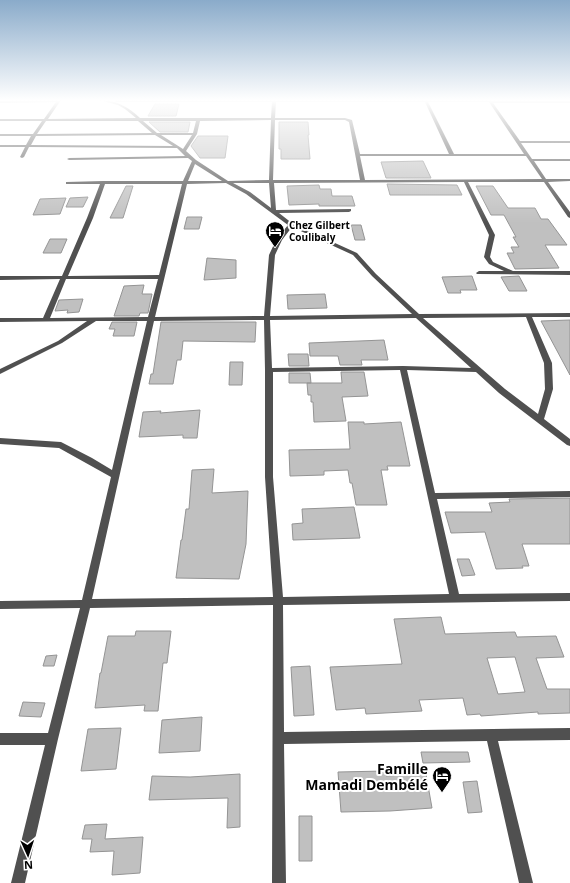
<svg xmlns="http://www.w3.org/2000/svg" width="570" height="883" viewBox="0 0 570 883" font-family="'Open Sans',sans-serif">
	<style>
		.building { fill: #c0c0c0; stroke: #949494; fill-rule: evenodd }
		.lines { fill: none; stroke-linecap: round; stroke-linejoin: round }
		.minor { fill: #505050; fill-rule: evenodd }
		.labels { text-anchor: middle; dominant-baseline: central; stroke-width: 4; stroke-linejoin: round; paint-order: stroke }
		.far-poi-label { font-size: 10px; font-weight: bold; fill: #000; stroke: #fff; text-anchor: start }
		.near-poi-label { font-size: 14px; font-weight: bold; fill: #000; stroke: #fff; text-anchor: end }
	</style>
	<rect width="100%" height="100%" fill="#fff"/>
	<path class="building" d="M155,104H179L176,116H148Z
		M149,122H190L188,132H160Z
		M279,122H308L309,135H308L310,159H281V149H279Z
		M198,136H228L225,158H200L191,146Z
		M423,161L431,178H386L381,162Z
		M387,184L457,185L462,195H390Z
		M319,185L320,189H331L332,196H352L355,206H319V204L289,205L287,186Z
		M126,186H133L123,218H110Z
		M476,186H493L508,208H535L541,219H548L567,245H545L559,268L515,269L507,253H514L511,247H519L513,237H516L504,215H491Z
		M88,197L83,207H66L70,198Z
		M66,198L60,214L33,215L40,199Z
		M187,217H202L199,229H184Z
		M351,225H361L365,240H355Z
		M50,239H67L61,253H43Z
		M207,258L236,260V278L204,280Z
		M472,276L477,290H460L461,293H448L442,277Z
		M519,276L527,291H509L501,277Z
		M144,285L142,294H152L148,313H140L139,316H114L124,286Z
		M325,294L327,308L288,309L287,295Z
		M83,299L79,312L67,313L68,310L55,311L59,300Z
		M570,320V375L541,321Z
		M112,322H137L134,336H113L115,329H109Z
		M161,322H256L255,342L183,341L181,360H177L173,384H149L151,374H153Z
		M384,340L388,360H361L362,365H340L338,356H310L309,343Z
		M288,354H308L309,366H289Z
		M230,362H243L242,385H229Z
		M341,372H364L368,396L342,397L346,421L314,422L313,402H311V395H308L307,383H342Z
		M289,373H310L311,383H289Z
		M200,410L197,438H183V435L139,437L143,412L161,411L160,413Z
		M348,422H364V424L401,422L410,466H387L388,470H381L387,505H356L352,483H350L348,470L324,471V475L290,476L289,450L350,449Z
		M214,469L212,493L248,491L246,544L239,579L176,578L181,540H182L186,509H189L192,470Z
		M570,498V544H522L529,566H522L523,568L496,569L485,532L451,533L445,512H492L489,503L510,502L509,499Z
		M354,507L360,538L293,540L292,524L303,523L302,509Z
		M457,559H469L475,575L462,576Z
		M441,617L445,634L515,632L517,637L556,636L564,657L536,658L547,689H570V713L538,714V712L481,716L480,714L467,715L463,698L419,700L422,711L366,714L365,708L336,710L330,667L402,664L394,619ZM515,657L525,692L498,694L487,658Z
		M136,631H171L167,663H163L158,711H144L145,705L95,708L100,673H101L108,636H135Z
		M57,655L54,666H43L46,656Z
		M310,666L314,715L294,716L291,667Z
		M23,702L45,703L41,717L19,716Z
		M202,717L200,751L159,753L162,720Z
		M121,728L116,769L81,771L88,729Z
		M421,752H468L470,762L423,763Z
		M385,771L386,776L426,774L432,808L390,811L341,812L338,772Z
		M240,774V827L227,828L228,798L149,800L152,776L190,777Z
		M477,781L482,812L468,813L463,782Z
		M299,816H312V861H299Z
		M107,824L105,839L143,837L140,873L112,875L114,851L90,852L92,839H82L85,825Z"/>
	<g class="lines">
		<path class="minor" d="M61,100L48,119L136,118L125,109L118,105L99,100C117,100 128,107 140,118H271L272,102H116L114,101L116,100L570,101V103H493L520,141H570V143H521L532,159H570V161H534L546,179H570V181L548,182L570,212V218L568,217L544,182H468L495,235L490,257L493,262L513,271H570V275L477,274L476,273L479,271H504L489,264L484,257L489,235L464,182L274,183L276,210L351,209V211L349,212L279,213L293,224L357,253L376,274L419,314L570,313V317H532L552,363L553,389L544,419L570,439V446L567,445L499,393L476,372L407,370L435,493L570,491V497L437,499L459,594L570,593V601L283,605L284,732L570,728V740L498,741L533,883H519L487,741L284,744L286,883H272L273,605L90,608L58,739L25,883H11L45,745H0V733H48L80,608L0,609V601L82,600L111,477L59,448L0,444V438L61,442L92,458L112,470L147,321H96L62,343L0,374V369L58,341L87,321L0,322V318H43L60,279L0,280V276H62L87,218L100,184H66V182L103,181H183L192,161L188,158L69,160L67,159L69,158L185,156L177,148L29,147L24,157L22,158L20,157L25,147H0V145H26L31,136H0V134H33L42,121H0V119H44L56,102L0,103V101ZM276,102H425L449,154H360L352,120L345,118H275ZM428,102H489L524,154H454ZM271,120L269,180L228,181L196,160L186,151L197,134L200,121ZM275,120H345L349,122L360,180H273ZM46,121H138L152,133L37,134ZM143,121H196L193,133H157ZM155,135L173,146L31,145L36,136ZM161,135H192L183,149ZM360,156H526L542,179L365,180ZM195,164L222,181H188ZM226,183L246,194L288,225L276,240L269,255L264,316L155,317L187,184ZM233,183H269L271,208L250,192ZM105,184H182L159,275L68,276L93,218ZM292,227L353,255L372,276L412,314L270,316L275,255L282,240ZM66,279H158L148,317L50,318ZM526,317L544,363L545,389L538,414L505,389L423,318ZM416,318L471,368L403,366L272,368L270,320ZM264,320L265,370V477L273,597L92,599L154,321ZM400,370L449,594L283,597L273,477V372Z"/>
	</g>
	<linearGradient id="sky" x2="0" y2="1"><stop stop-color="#8aabca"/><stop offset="0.45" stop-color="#fff"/><stop offset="1" stop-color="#fff" stop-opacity="0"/></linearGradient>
	<rect width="570" height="223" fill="url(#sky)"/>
	<defs>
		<g id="hotel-pin" transform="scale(1)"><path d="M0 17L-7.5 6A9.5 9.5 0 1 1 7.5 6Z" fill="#000" stroke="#fff"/><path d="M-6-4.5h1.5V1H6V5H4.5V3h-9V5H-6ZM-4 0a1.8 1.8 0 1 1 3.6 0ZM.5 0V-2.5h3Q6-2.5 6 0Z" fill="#fff"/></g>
	</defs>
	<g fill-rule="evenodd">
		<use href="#hotel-pin" x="275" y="231"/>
		<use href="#hotel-pin" x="442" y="776"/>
	</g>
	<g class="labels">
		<g class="far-poi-label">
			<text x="289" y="225">Chez Gilbert<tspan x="289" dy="12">Coulibaly</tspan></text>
		</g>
		<g class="near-poi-label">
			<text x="428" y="768">Famille<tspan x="428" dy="16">Mamadi Dembélé</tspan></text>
		</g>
	</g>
	<g transform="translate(28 855) rotate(177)" stroke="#ffffff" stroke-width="3" paint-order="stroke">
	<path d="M0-3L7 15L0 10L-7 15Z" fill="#000000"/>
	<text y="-6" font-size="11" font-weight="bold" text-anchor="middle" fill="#000000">N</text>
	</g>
</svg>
